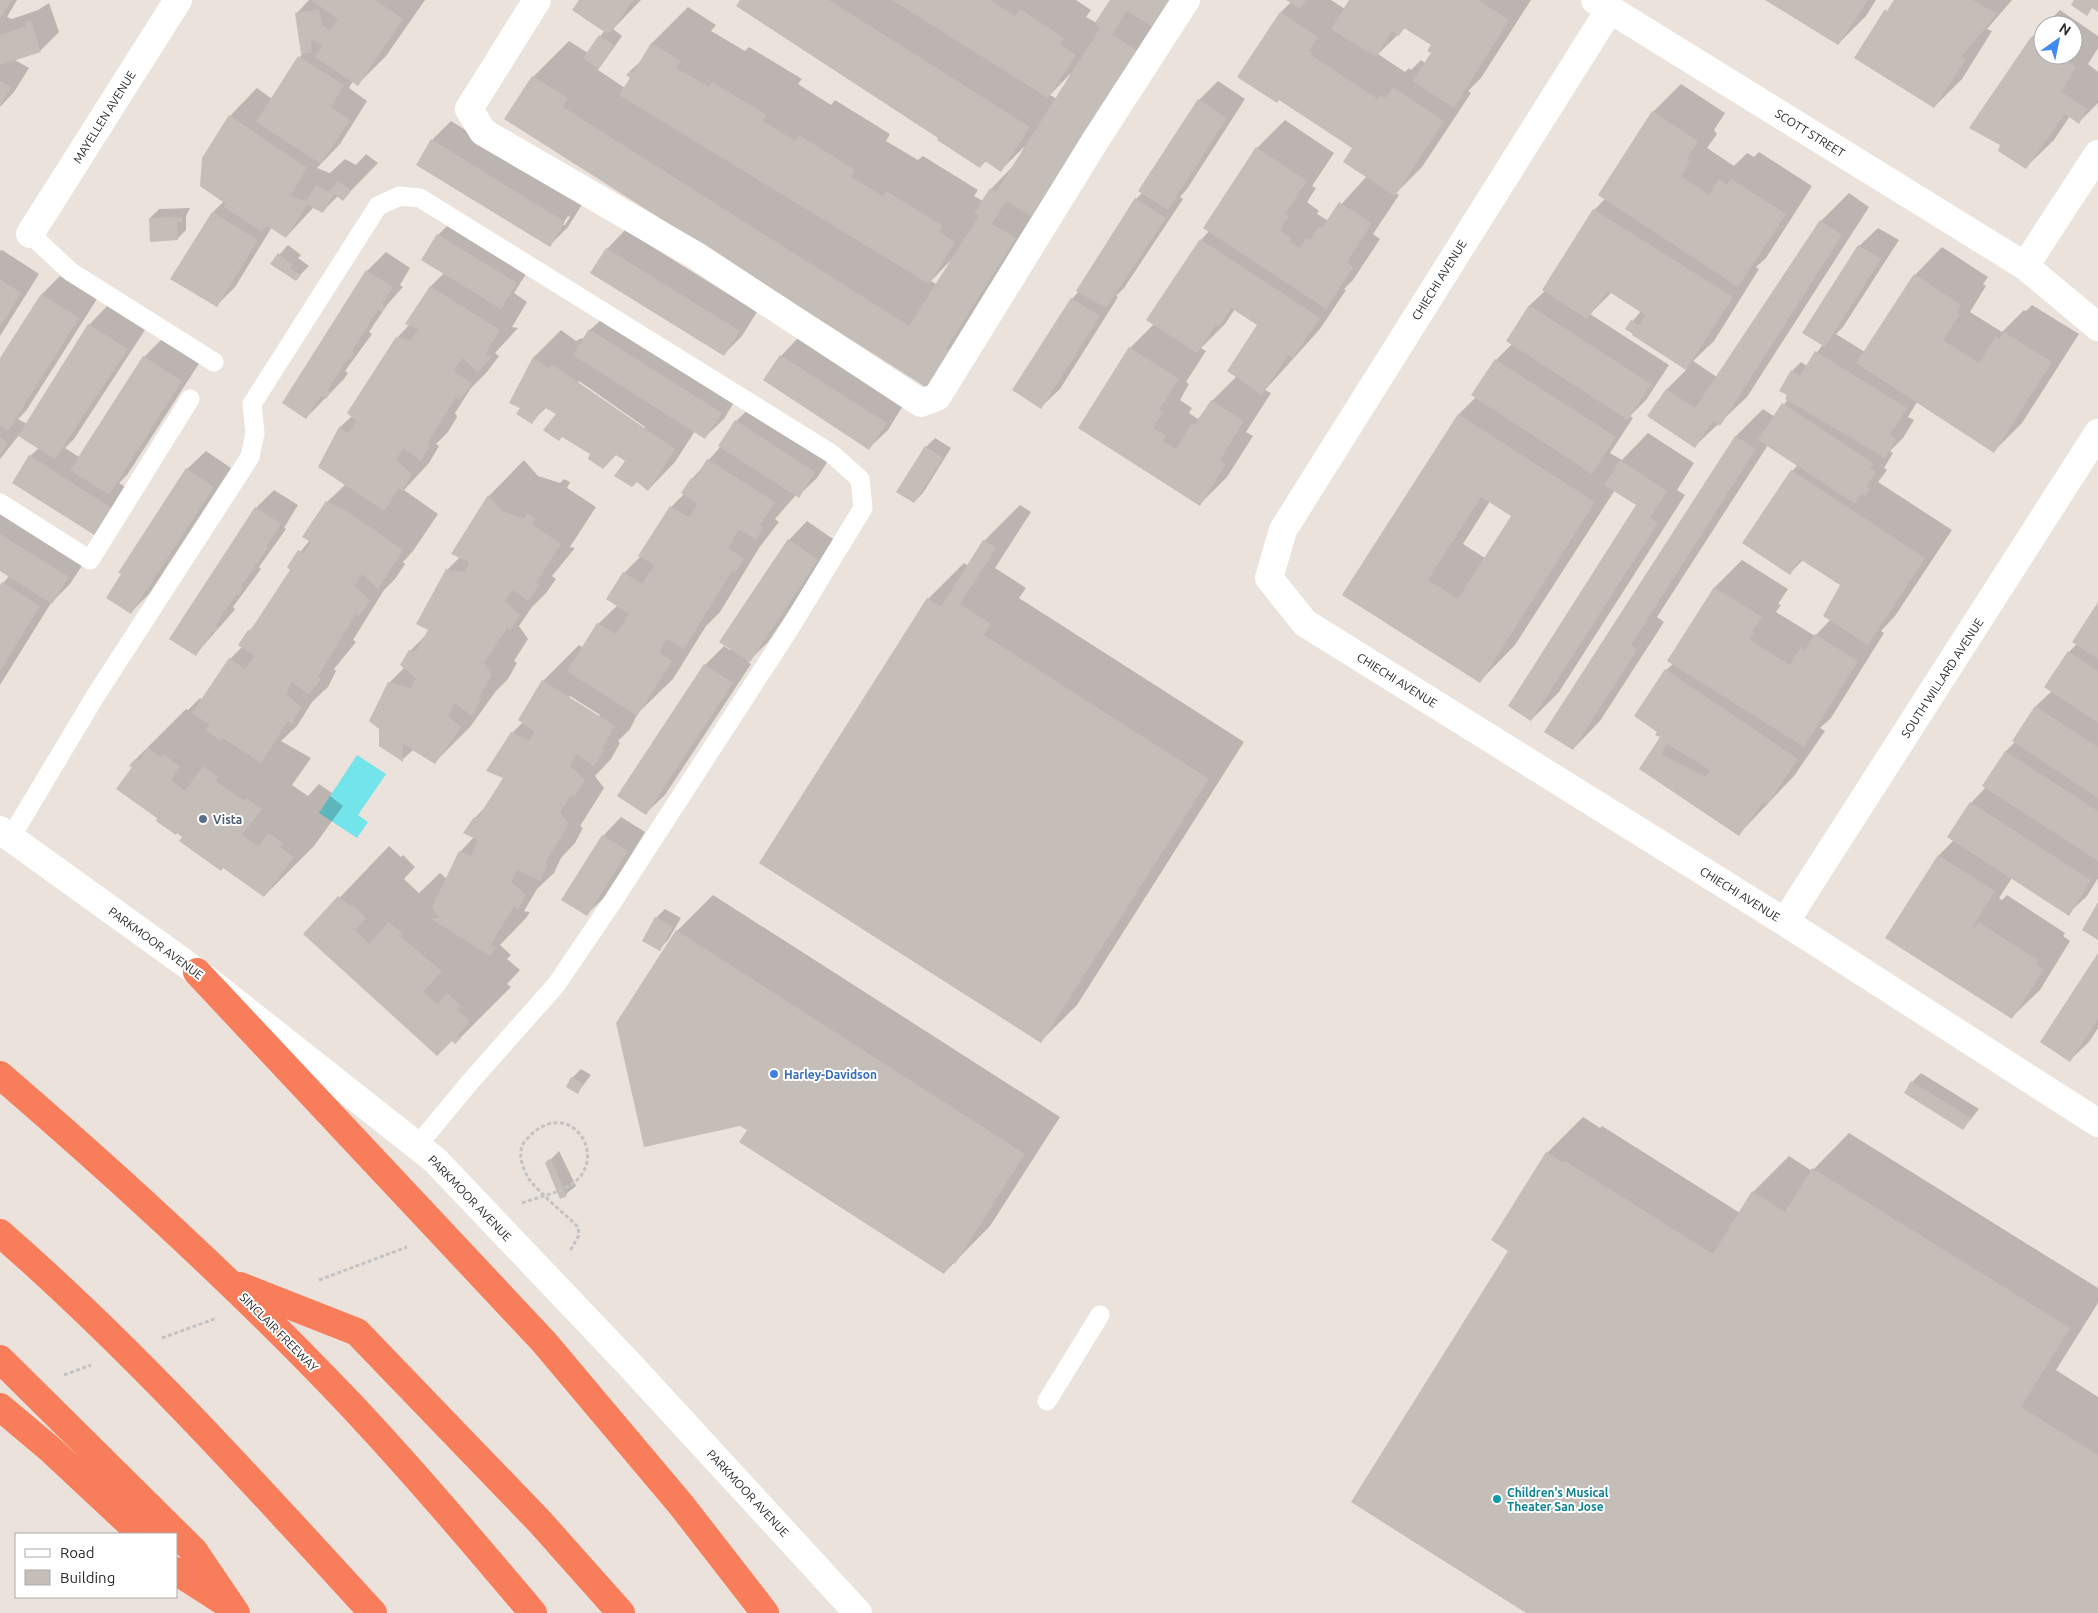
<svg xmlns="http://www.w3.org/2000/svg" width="2098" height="1613" viewBox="0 0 2098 1613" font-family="Ubuntu,sans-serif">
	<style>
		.water { fill: #73e4ea }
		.shadow { fill: #0003; fill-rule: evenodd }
		.building { fill: #c4bdb8; fill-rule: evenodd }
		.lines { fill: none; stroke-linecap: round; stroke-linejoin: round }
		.path { stroke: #c3c3c3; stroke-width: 3; stroke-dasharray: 4 2.5; stroke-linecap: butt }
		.lane { stroke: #fff; stroke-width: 19 }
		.street { stroke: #fff; stroke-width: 28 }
		.secondary { stroke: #fff; stroke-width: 28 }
		.highway { stroke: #f87d5b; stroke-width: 28 }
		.service-dot { fill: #5c6f8a; stroke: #fff; stroke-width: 2 }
		.shop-dot { fill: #3f7fe0; stroke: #fff; stroke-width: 2 }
		.culture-dot { fill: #0f9aa8; stroke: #fff; stroke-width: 2 }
		.labels { text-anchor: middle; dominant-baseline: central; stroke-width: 4; stroke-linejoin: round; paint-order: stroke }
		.street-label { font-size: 12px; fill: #2a2a2a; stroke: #fff }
		.service-label { font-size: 12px; font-weight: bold; fill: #4e5e75; stroke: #fff; text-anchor: start }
		.shop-label { font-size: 12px; font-weight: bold; fill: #366cbe; stroke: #fff; text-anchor: start }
		.culture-label { font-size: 12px; font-weight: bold; fill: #0d838f; stroke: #fff; text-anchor: start }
	</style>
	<rect width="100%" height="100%" fill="#ebe2dc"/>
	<path class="water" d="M357,755L386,774L358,815L368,822L357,838L319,813Z"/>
	<path class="shadow" d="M0,0H17L7,17L12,19L38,10L49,3L59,32L40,51L13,59L29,68L14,92L0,107Z
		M309,0H425L386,56L358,84L353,81L349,88L367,101L340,144L317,168L330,173L345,159L356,165L366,154L378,163L343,199L338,196L323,211L314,207L286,237L272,227L235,287L216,306L172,278L213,212L224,201L230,116L257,88L272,99L302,54L296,14Z
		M580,0H641L613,29L622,36L598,70L625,88L632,77L630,71L641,61L652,43L688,7L716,25L711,31L745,51L749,47L802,79L798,84L831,105L835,100L890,134L886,141L918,160L923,156L978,190L974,196L983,201L991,189L1015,164L1025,146L1001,170L986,161L980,167L741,0H1076L1091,10L1086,17L1097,23L1111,0H1178L927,386L506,119L533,77L569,41L588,53L605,30ZM1071,73L1057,99L1050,95ZM951,260L937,285L931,281Z
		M1288,0H1331L1345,9L1351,0H1531L1481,78L1468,91L1471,93L1422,167L1396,193L1399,195L1373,234L1380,239L1353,280L1344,289L1346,290L1320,329L1265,390L1271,393L1246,432L1253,436L1227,477L1200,504L1079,428L1130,348L1154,324L1201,240L1209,231L1257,148L1285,120L1334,153L1312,186L1316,188L1307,202L1319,211L1317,214L1327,220L1367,176L1354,147L1280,13L1291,2ZM1406,27L1433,45L1432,53L1425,63L1421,60L1411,70L1409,68L1405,72L1378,54ZM1235,309L1259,325L1237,376L1212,401L1198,419L1189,413L1192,408L1180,400L1189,384L1186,382L1206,351L1201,348L1225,324Z
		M1768,0H1876L1866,16L1838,44Z
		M1894,0H2012L1987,29L1992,31L1962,79L1934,107Z
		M2060,10L2098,36V48L2088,64L2098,72V103L2079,122L2070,116L2054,140L2026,167L2002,145L1971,128L2032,37L2043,27V55H2073V25H2045Z
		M1218,81L1245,99L1187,189L1180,197L1183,199L1124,288L1116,296L1118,297L1060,389L1041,407L1072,299L1079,291L1136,199L1143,192L1140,191L1199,100Z
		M1681,84L1725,113L1714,130L1717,134L1707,148L1734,166L1747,153L1754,157L1759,152L1812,186L1766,258L1756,267L1759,269L1714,341L1693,361L1717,377L1821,221L1849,193L1869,207L1747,397L1695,446L1649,416L1667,389L1687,369L1627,328L1641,311L1612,292L1590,314L1669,365L1646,400L1630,416L1633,418L1610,453L1622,460L1648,433L1694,463L1677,490L1685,495L1559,692L1531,720L1637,505L1615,490L1515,645L1480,681L1343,594L1459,414L1476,397L1496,360L1512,344L1507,341L1530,305L1545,291L1594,210L1605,199L1599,195L1653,112ZM1490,501L1513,515L1485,558L1463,544Z
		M451,121L583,203L568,227L550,245L432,140ZM568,216L570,217L565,225H562Z
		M190,208L186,216V230L177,239L150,218L159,209Z
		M447,226L526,274L514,293L527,302L512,327L518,328L495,353L499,356L487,372L471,388L455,413L457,417L448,432L436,444L439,446L429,463L404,490L438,514L413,551L403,562L405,564L395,579L384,590L353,640L356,642L334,669L336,671L328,687L312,702L297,726L281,741L311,758L292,785L308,796L319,784L332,793L330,796L343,806L314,846L264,896L159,818L134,767L136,759L186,709L188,710L200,698L202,700L230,659L242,647L249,631L256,624L292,570L288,567L310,540L327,502L346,484L319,466L340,427L352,416L397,338L410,324L407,323L431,286L444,273L438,235Z
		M1878,228L1899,240L1843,327L1836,334L1865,352L1915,275L1942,247L1988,277L1983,284L1986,286L1970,312L2002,332L2024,310L2026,311L2032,305L2079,334L2022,423L1994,451L1917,402L1908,417L1914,420L1903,438L1890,451L1893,453L1884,468L1887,470L1878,482L1952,530L1895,616L1881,631L1884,633L1831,718L1820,728L1825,731L1794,776L1739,834L1640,768L1661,737L1666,670L1673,664L1669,661L1715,587L1742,560L1788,589L1778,604L1781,605L1776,612L1815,636L1831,619L1842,584L1803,560L1790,573L1792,471L1798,465L1768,445L1657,617L1664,622L1600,721L1573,749L1736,436L1763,409L1775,417L1788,399L1792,371L1801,362L1807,366L1823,344L1859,246Z
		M625,230L757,312L742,336L724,354L607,249Z
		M288,245L301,255L298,258L309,266L296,279L271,264Z
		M2,250L39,274L0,336V251Z
		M386,252L410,268L400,285L403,287L387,305L369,332L372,334L345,371L348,373L344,379L306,418L283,403L367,271Z
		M60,276L97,299L26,411L18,419L27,424L89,325L107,306L145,330L74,439L65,448L79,457L144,357L163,338L200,362L127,475L119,483L130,490L114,516L30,456L39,448L19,435L0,459V360L42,294Z
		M609,312L739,394L724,419L705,437L695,431L675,462L648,490L626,461L617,454H592L557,414L547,407L531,422L522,408L510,402L534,357L561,330L576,341L582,338L584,340L590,330ZM579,381L645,427L643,429L578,383Z
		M799,337L904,404L888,430L869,448L781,356Z
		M755,403L833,453L817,478L798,496L796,495L775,519L779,522L759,548L720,612L706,626L673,679L638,713L630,729L618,741L620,743L611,759L595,776L604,788L580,826L583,828L575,843L561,858L554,873L537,889L524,911L530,912L526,918L500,945L511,955L507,959L520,970L507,984L511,987L455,1043L305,934L389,846L401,857L403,855L415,867L404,879L419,893L440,873L447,879L460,852L474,837L475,818L486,806L505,778L512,733L523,722L543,681L579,645L583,648L598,624L618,605L624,573L641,556L671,507L684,494L692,479L721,446L736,421ZM570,696L600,715L598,717L568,698Z
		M935,438L951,448L923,493L914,502L926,447Z
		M206,451L231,468L149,594L130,613L187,469Z
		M524,460L538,476L560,483L564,479L570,482L567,488L596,507L570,547L575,548L552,576L556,579L546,593L532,607L519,626L528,639L514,661L517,663L508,679L496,691L470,727L434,763L413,750L402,760L389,683L405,667L410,651L428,633L447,570L460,557L453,553L489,496Z
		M274,490L298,505L284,528L286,529L259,567L261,569L233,607L235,609L232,613L195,655L256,508Z
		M1020,505L1031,512L995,568L1026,588L1019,598L1244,742L1077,1005L1041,1041L928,599L964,563L968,566L984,541Z
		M0,513L87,558L70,584L51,603L0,685V587L9,576L0,570Z
		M807,521L836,541L768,642L748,662L751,664L665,795L646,813L619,795L705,665L724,646L730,650L789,540Z
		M2098,604V878L2087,896L2068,914L2012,878L1999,898L2002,900L2007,895L2065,933L2063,936L2070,941L2040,990L2012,1017L1939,855L1954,840L1971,803L1986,787L1984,786L2006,751L2015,742L2013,741L2036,706L2052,691L2069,652L2077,644Z
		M621,817L645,832L606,896L587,914L603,836Z
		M713,895L1060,1117L990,1226L944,1273L749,1130L618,1023L677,931Z
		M665,909L681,918L668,940L659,949L644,941L656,918Z
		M2098,955V1028L2089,1042L2070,1060Z
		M581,1069L591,1075L578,1092L572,1078Z
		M1921,1073L1979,1109L1963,1129L1912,1082Z
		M1583,1117L1600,1128L1602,1126L1740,1213L1753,1192L1789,1156L1812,1171L1849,1133L2098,1288V1303L2056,1370L2098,1397V1613H1528L1510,1251L1492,1240L1547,1153Z
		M559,1151L576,1186L561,1198L546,1164Z"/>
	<path class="building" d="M0,0H12L0,19Z
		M311,0H375L403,19L358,86L315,57L322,46L314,40L311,41L312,53L301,54L295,13L319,9L322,25L330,30L338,19Z
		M579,0H633L612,31L606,33L572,10Z
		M740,0H829L1030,127L1001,172L985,161L980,168L937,140L938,138L736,6Z
		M892,0H990L1015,16L1020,9L1064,38L1060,44L1076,55L1048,98Z
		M1110,0H1170L1153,27L1127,11L1112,35L1137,50L1031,216L1006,201L992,224L1016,238L946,349L950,351L927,388L504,119L532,76L568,98L563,107L909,326L979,216L974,213L990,188L996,192L1100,28L1094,24Z
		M1286,0H1306L1300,9Z
		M1349,0H1478L1509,20L1454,108L1412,81L1431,53L1427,51L1431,45L1404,28L1399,36L1392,31L1376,57L1331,29Z
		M1765,0H1868L1838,45Z
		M1894,0H1973L1997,14L1961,57L1966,59L1934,108L1854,58L1885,9L1887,11Z
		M2074,0H2098V12L2092,8L2087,16L2071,5Z
		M1280,12L1318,37L1309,51L1313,53L1311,55L1378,99L1380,95L1385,98L1393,87L1444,121L1395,196L1343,162L1352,148L1279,100L1277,103L1237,77Z
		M31,21L41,52L0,65V35L26,26L25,22Z
		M599,35L614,45L598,69L583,58Z
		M2031,37L2043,44V55H2058L2076,67L2061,92L2087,109L2079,124L2065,114L2026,169L1998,151L2000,145L1969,128Z
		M651,43L681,61L676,68L709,87L712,82L767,115L763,121L795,141L799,135L855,170L851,177L883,196L886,191L943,226L939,232L955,242L929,284L619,95L630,78L626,75L630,71L633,73Z
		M298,56L344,85L331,107L350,120L321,164L256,122Z
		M0,81L11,87L0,106Z
		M1198,99L1227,118L1168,210L1138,191Z
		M1652,111L1698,141L1687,159L1690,162L1681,176L1709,195L1719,179L1727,185L1731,179L1786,214L1738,287L1598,195Z
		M229,115L307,168L290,196L306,201L316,185L329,192L338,181L351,191L343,201L334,194L323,213L307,205L286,238L269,227H266L262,232L224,207L226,204L200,186L202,158Z
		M431,139L565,222L550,247L416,165Z
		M1256,147L1307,181L1285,214L1289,216L1280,230L1292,239L1290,242L1300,248L1307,238L1310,240L1319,226L1322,228L1339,202L1372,223L1347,262L1353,267L1326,309L1203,228Z
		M1135,198L1166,218L1106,308L1076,291Z
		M1593,209L1733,297L1686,370L1632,335L1633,334L1625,329L1631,320L1639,325L1645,315L1608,291L1587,319L1542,290Z
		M212,212L258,240L217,307L170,279Z
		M182,217V222H177L178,240L150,242L149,218Z
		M1820,220L1842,235L1720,426L1713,421L1695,448L1647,416L1666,389L1695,408Z
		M437,234L517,283L501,309L421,260Z
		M1200,239L1320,318L1293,358L1288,355L1262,395L1227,371L1257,325L1231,308L1219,327L1216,325L1197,353L1146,320Z
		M1858,245L1881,259L1825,347L1802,333Z
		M606,248L740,331L724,356L590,273Z
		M278,253L292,265L290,268L301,275L296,281L270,264Z
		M366,270L393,287L382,304L385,306L382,312L378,310L352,351L354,353L350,360L348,358L328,390L331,392L326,399L321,396L306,419L282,403Z
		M1914,274L1961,305L1957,312L1960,314L1943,340L1979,363L1996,336L1999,339L2004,332L2052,362L1994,453L1856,363Z
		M0,279L21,293L0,327Z
		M430,286L500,330L485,355L492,356L478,372L462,358L454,371L472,384L459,401L456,397L428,442L430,446L421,461L403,448L396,460L412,474L402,492L399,488L384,511L318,467L339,427L348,433L357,421L347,413L396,337L410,340L419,329L405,324Z
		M41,294L79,318L8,431L0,426V358Z
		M1071,298L1100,316L1041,409L1012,390Z
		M1529,305L1651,384L1628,420L1506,341Z
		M88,324L128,349L55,459L18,436Z
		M589,329L722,413L705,439L573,355Z
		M1129,347L1179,379L1159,410L1163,412L1153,428L1166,436L1163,441L1176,449L1192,423L1195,425L1211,400L1244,421L1220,460L1226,464L1200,506L1078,428Z
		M1815,351L1907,408L1890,435L1896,439L1885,458L1785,399L1787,395L1779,391L1791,370L1800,376Z
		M780,355L887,423L869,450L763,380Z
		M143,356L182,381L109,495L70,470Z
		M533,357L548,368L553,365L675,449L648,491L637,482L632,487L614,476L625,461L616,455L603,469L588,459L590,454L562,437L559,441L543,430L556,414L544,407L532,424L516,414L520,408L509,403Z
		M1495,359L1616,437L1592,474L1471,395Z
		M1782,403L1873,463L1870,468L1876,472L1866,487L1870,489L1865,496L1861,494L1855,504L1758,440Z
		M1458,414L1595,502L1480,683L1342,595ZM1481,497L1511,516L1458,599L1428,580Z
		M735,420L815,472L799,498L718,446Z
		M1735,436L1756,449L1631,645L1637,650L1573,750L1544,732Z
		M0,437L8,443L0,455Z
		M925,446L943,458L914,503L896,492Z
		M29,455L113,509L96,536L12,483Z
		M707,459L775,502L760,526L763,528L756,540L739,529L728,548L744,559L735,573L732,571L684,649L667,639L659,652L672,661L637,716L567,671L597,623L616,634L629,614L606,599L623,572L642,584L654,565L638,556L670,506L689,517L697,504L681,493L691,478L694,480Z
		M1620,460L1667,491L1650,518L1658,523L1531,721L1508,706L1636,505L1604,485Z
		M186,468L214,487L131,614L106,598L121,574L118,573Z
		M1791,470L1925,558L1868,645L1823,616L1840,585L1800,559L1790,575L1742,543Z
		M488,495L502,511L524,519L527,514L535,518L532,524L561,544L536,583L540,584L528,601L512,590L505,601L520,615L510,631L508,627L484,663L492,675L479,697L481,700L472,716L455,703L448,715L461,727L435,764L403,744V762L379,746V729L369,721L388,682L411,688L416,678L400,665L409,650L416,651L428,630L416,624L446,569L465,572L469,562L451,554Z
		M326,501L345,510L403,550L378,589L362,574L355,586L370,601L359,616L356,614L318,676L321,679L309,695L292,682L286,694L301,707L292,724L288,721L261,763L223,738L221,741L205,730L210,725L192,713L229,658L245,669L254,656L238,645L248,630L250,631L290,570L287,567L298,550L304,553L311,542L302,537Z
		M255,507L281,524L266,547L268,548L241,586L243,588L239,595L237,593L215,626L218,628L214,633L212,632L196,656L169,639Z
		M0,534L69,577L52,604L0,571Z
		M788,539L818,560L750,662L719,642Z
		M983,540L996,548L960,604L991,624L984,635L1209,779L1041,1043L759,863L927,598L941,607Z
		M2,582L40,606L0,671V585Z
		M1714,587L1762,617L1752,632L1754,633L1750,640L1790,665L1801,647L1805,650L1815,634L1858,661L1804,747L1667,661Z
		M2098,602V659L2072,642Z
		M2068,651L2098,671V723L2044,687Z
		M704,664L733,683L646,815L617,796Z
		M1665,669L1798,759L1767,805L1763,802L1739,836L1639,769L1660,737L1655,735L1657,732L1634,716ZM1667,744L1710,770L1706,777L1661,754Z
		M542,680L615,726L602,748L604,751L594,766L576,754L570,766L585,780L575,796L571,795L560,812L569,824L545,863L548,865L540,881L518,870L511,882L526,895L518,910L514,906L490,946L496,947L490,956L430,918H439L432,907L459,851L471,856L478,840L463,833L474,817L477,819L503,778L486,771L511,732L529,740L535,732L518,720Z
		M2035,706L2098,747V798L2012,741Z
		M148,748L161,757L163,754L180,767L171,780L185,791L203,766L218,777L216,781L244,801L246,798L262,809L242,835L258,846L268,833L283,843L280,847L294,857L264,897L223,868L221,871L179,841L182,837L177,833L176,835L156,821L157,818L116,789L132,767L129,766L135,759L139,761Z
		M2005,751L2098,811V861L1982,786Z
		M1970,802L2091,880L2069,916L1947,837Z
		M602,835L628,851L587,916L561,900Z
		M1938,855L1995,891L1973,926L1975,928L1978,922L2038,960L2036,964L2044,969L2012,1019L1885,938Z
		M338,896L350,906L352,904L366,918L355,930L369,944L389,922L403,934L401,937L442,971L423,992L437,1004L447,993L461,1006L457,1010L470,1021L458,1035L461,1038L455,1044L452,1041L437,1056L303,934Z
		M2098,902V940L2082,930Z
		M655,917L673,927L660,951L642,941Z
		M676,930L1025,1154L955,1264L952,1262L944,1274L739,1142L747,1130L740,1126L644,1147L616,1023Z
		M2098,953V1019L2070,1062L2040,1042Z
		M571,1077L583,1084L578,1094L566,1087Z
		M1911,1081L1971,1118L1963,1130L1904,1093Z
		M1546,1152L1564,1163L1565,1161L1713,1254L1752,1191L1785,1212L1812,1168L2070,1328L2021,1407L2098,1455V1613H1526L1351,1502L1508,1251L1491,1240Z
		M549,1159L552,1161L567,1196L560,1199L545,1163Z"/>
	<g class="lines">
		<path class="path" d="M522,1203C538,1197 559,1193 572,1184C612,1156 567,1092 526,1140C516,1150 522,1168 529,1179C542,1196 563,1212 578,1227L579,1235L570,1251
			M319,1280L407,1247
			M162,1338L217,1318
			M64,1375L91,1365"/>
		<path class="lane" d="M30,234L71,272L214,362
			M0,503L90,560L190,399
			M11,837L96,695L250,457L255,433L252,404L378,206L400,196L420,198L832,454L860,479L863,508L788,631L613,901L556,985L470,1082L417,1146
			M1047,1401L1100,1315"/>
		<path class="street" d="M537,0L469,109L483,132L695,255L921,403L937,397L1095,141L1186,0
			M1595,0L2025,266L2098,327
			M1610,9L1283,530L1269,578L1305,623L1785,922L2098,1123
			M30,234L178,0
			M2025,266L2098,154
			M1785,922L2098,433"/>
		<path class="secondary" d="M0,830L197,972L435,1160L629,1364L858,1613"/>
		<path class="highway" d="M197,972L544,1342L682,1506L765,1613
			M0,1075C122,1180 239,1287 350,1404C413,1471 473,1542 533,1613
			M0,1233C134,1350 253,1482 373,1613
			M240,1286L357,1332L540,1522L621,1613
			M0,1359L194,1551L236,1613
			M0,1407L50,1449L141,1534
			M176,1571L221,1600"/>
	</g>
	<circle class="service-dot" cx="203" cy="819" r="5"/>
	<circle class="shop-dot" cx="774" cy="1074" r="5"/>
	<circle class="culture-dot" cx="1497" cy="1499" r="5"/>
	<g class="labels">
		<g class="street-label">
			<text transform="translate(104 117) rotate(-58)">MAYELLEN AVENUE</text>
			<text transform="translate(1810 133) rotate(32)">SCOTT STREET</text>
			<text transform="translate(1439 280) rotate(-58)">CHIECHI AVENUE</text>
			<text transform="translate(1942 678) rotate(-57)">SOUTH WILLARD AVENUE</text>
			<text transform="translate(1397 680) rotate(32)">CHIECHI AVENUE</text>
			<text transform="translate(1740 894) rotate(32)">CHIECHI AVENUE</text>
			<text transform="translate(156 943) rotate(36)">PARKMOOR AVENUE</text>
			<text transform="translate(470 1198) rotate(46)">PARKMOOR AVENUE</text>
			<text transform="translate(279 1332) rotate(45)">SINCLAIR FREEWAY</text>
			<text transform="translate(748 1493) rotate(47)">PARKMOOR AVENUE</text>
		</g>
		<g class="service-label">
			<text x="213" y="819">Vista</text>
		</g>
		<g class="shop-label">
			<text x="784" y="1074">Harley-Davidson</text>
		</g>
		<g class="culture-label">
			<text x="1507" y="1492">Children's Musical<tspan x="1507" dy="14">Theater San Jose</tspan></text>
		</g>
	</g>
	<rect x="15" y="1533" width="162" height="65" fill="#ffffff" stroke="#aaaaaa"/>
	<rect x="25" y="1549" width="25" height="8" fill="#ffffff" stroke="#aaaaaa"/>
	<text x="60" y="1558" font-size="15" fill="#2a2a2a">Road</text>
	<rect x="25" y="1570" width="25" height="15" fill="#c4bdb8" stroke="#aaaaaa"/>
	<text x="60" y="1583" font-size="15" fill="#2a2a2a">Building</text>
	<g transform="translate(2058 40) rotate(33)"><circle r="24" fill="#ffffff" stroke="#aaaaaa"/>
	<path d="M0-4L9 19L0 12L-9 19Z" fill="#4289f3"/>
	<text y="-8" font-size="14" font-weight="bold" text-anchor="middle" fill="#2a2a2a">N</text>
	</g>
</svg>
